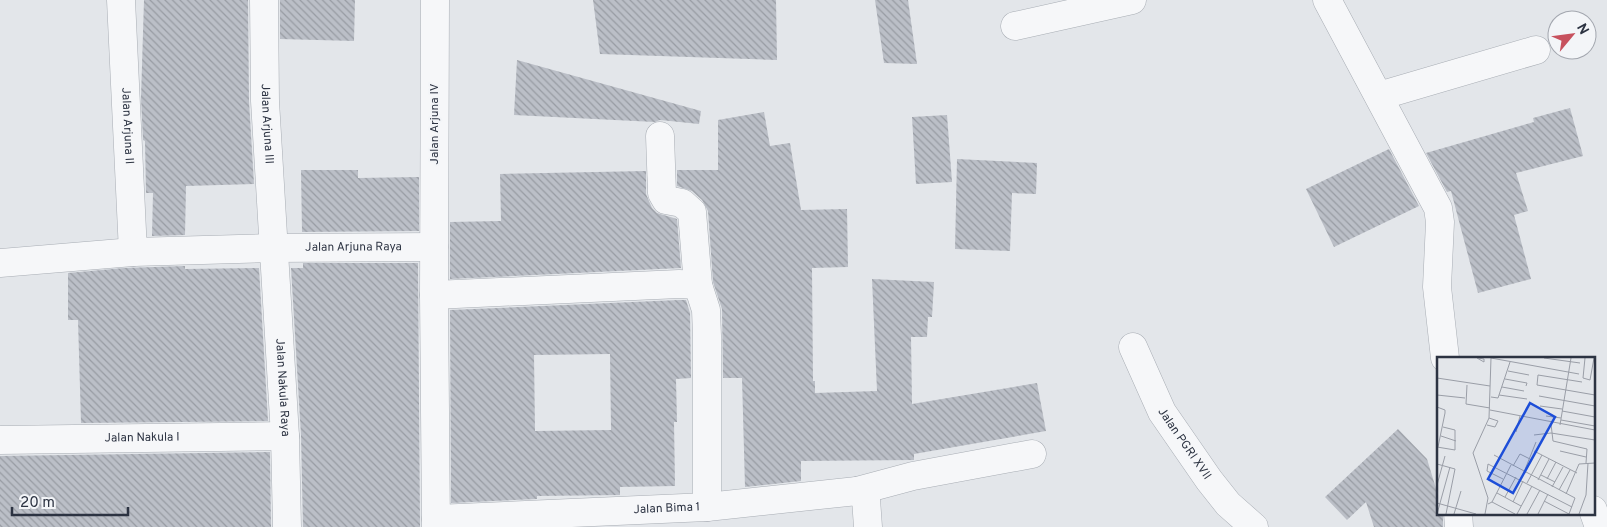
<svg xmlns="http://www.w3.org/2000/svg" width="1607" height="527" viewBox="0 0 1607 527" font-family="Overpass,sans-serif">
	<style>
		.building { fill: url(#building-back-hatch); fill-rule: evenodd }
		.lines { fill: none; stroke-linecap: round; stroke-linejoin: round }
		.minor-casing { stroke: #a8adb4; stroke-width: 29 }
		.minor { stroke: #f6f7f9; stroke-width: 28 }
		.labels { text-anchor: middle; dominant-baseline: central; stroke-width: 4; stroke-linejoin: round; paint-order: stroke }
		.street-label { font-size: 12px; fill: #2c3342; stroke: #f3f5f8 }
		.inset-road { fill: none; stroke: #9a9ea7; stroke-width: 1 }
		.view { fill: #1d4ed8; fill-opacity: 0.15; stroke: #1d4ed8; stroke-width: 2.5 }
		.inset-edge { fill: none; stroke: #2c3342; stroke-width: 2.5 }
	</style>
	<defs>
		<pattern id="building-back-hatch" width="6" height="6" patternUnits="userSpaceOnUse" patternTransform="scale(1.25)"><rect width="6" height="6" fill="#bbbfc7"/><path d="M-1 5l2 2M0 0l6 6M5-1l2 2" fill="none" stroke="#989ca3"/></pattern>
	</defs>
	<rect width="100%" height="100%" fill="#e3e6ea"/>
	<path class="building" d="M144,0H248L249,101L254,184L186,186L185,235L152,236L153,193H146L145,141L143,140L141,98Z
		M280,0H355L354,41L280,39Z
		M593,0H776L777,60L600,54Z
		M875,0H908L917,64L884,63Z
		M517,60L701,111L699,124L660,120L655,122L514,115Z
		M1570,108L1583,156L1516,173L1528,211L1514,215L1531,279L1478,293L1451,191L1447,192L1426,153L1534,122L1533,118Z
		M764,112L770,146L790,143L801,210L847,209L848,267L812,268L813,381H815V393L877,391L872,279L934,282L932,317H928L927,337H911L912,404L1037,383L1046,431L914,454V460L801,461V481L745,487L742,378H723L722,309L713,282L708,211L702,200L692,191L677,186V170H718V120Z
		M947,115L952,182L916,184L912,117Z
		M1389,149L1419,206L1334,247L1306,189Z
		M957,159L1037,163L1036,194L1012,193L1010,251L955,249Z
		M301,170H358V178L419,177V231L302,232Z
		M646,171V194L652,208L657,213L677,219L681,268L450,279V222L501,221L500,174Z
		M303,263H418L420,527H303L301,435L291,268H303Z
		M185,266V269L259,268L268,421L81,423L78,320H68V273L124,268Z
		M679,300H686L690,313L691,378L676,379L677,422H674L675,486L620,487V495L537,496V499L451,503L450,310ZM610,354L611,430L535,431L534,355Z
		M1398,429L1427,459L1438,495V513H1443V527H1374L1366,502L1347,520L1325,497Z
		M270,452L271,527H0V456Z"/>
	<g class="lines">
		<g class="minor-casing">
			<g id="minor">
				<path id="s1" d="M121,0L133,252"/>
				<path id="s2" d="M264,0L265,101L285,436L287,527"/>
				<path d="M435,0L434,295L436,527"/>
				<path d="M1327,0L1438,208L1440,222L1437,287L1445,358"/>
				<path d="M1015,26L1132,0"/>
				<path d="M1379,96L1536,50"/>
				<path d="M660,136L662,193L666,200L682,203L692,212L698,285"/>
				<path id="s3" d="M0,263L133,252L272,248L434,247"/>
				<path d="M434,295L679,284L698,285L706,310L707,336V507"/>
				<path id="s4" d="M1133,347L1162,412L1209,480L1228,504L1254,527"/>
				<path id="s5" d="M0,440L285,436"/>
				<path d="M857,491L913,476L1032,454"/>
				<path d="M1593,510L1599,527"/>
				<path d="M1458,513L1459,527"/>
				<path id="s6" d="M436,519L707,507L857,491L863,493L866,499L868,527"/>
			</g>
		</g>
		<use href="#minor" class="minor"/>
	</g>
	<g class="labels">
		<g class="street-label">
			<text stroke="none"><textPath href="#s2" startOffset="124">Jalan Arjuna III</textPath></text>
			<text transform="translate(435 124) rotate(-90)">Jalan Arjuna IV</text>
			<text stroke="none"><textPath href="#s1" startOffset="126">Jalan Arjuna II</textPath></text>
			<text stroke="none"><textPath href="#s3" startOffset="354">Jalan Arjuna Raya</textPath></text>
			<text stroke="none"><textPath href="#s2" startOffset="388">Jalan Nakula Raya</textPath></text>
			<text stroke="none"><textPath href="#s5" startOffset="142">Jalan Nakula I</textPath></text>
			<text stroke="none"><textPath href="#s4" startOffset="110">Jalan PGRI XVII</textPath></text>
			<text stroke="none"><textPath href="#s6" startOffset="231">Jalan Bima 1</textPath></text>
		</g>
	</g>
	<g transform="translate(1437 357)">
		<rect width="158" height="158" fill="#e3e6ea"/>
		<path class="inset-road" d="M40,1L47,5V2L41,1M54,1L142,17M107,1L143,6M148,1L146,21L153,23L157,1M71,14L92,18M0,21L53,29M68,22L90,26L89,29M145,25L101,18L100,28L158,38M30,28L29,47L53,51M65,30L87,34M0,38L28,41M62,38L90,42M102,39L158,49M54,40L61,41L73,5M103,49L125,52M0,50L8,53V56L1,90M53,53L158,73M125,54L158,60M109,59L124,61M124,63L158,69M114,67L116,84L150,92L149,106M50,68L58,70L61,64L52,61M123,68L134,1M79,75L83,59M97,78L114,76L158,83M4,79L19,84M0,90L18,93V73L6,70M97,94L140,116M123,94L149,100M57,98L138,141L132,157M0,107L18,112L9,157M76,109L83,97L93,102M87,115L99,85M104,118L118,125M66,122L50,114L51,107L135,150M110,122L119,105M101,123L112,102M90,126L105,98M0,128L8,99M115,130L126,110M122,133L133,113M60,136L84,149M129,137L142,107L158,106M68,140L79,120M107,144L132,157M55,145L78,157M76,145L86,124M0,146L39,157M51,147L55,145L74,108M0,157L13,110M17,157L24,134M48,157L51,141L36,96L52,61L54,1M80,157L95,129M90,157L103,133M101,157L111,137M142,157L149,138L151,106"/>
		<path class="view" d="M93,46L118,60L76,136L51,122Z"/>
		<rect width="158" height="158" class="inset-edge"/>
	</g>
	<g transform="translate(1572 35) rotate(61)"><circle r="24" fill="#f3f5f8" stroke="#a3a7af"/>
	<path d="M0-4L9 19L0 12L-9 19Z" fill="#c7515e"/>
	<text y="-8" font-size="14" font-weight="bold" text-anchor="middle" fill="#2c3342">N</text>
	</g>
	<path d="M12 507v8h116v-8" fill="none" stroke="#2c3342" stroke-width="2.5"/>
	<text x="20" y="507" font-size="15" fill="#2c3342" stroke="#f3f5f8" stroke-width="4" paint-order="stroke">20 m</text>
</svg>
